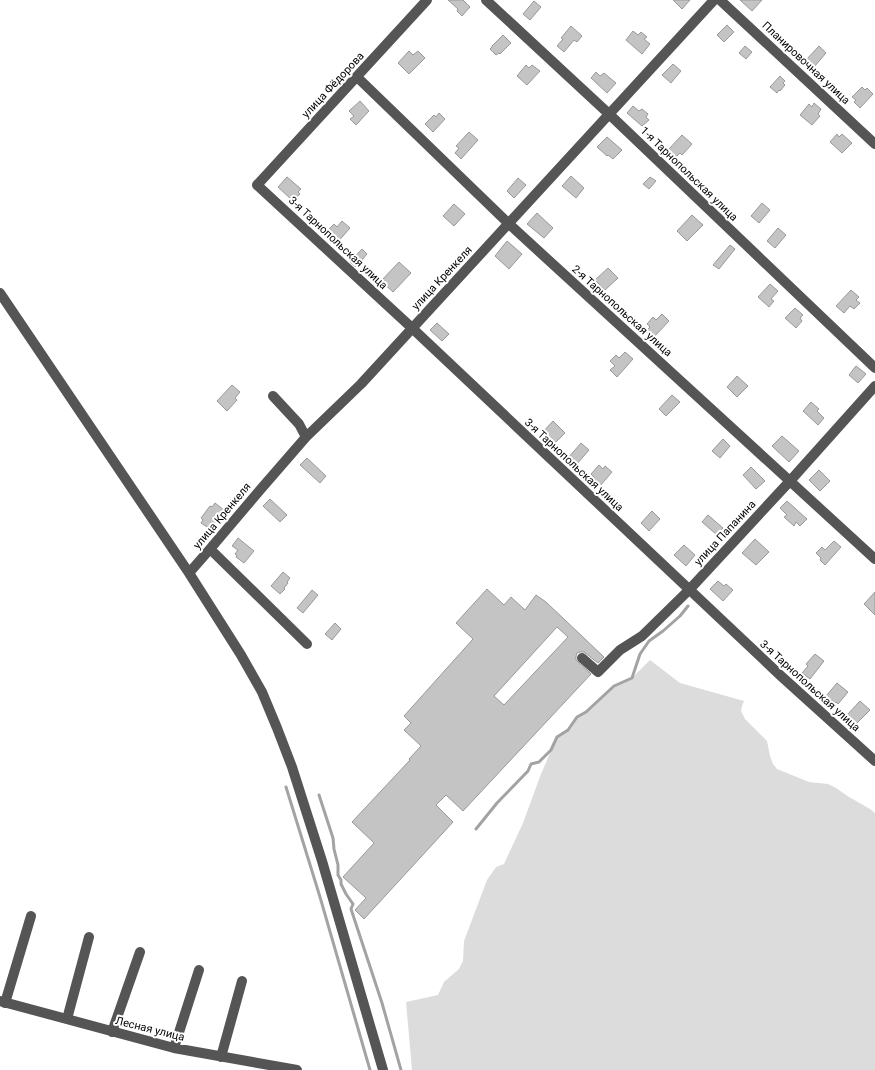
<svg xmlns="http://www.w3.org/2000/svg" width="875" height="1070" viewBox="0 0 875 1070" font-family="Roboto,sans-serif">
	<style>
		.green { fill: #dcdcdc }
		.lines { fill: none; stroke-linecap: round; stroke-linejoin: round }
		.stream { stroke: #a3a3a3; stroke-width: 3 }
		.building { fill: #c4c4c4; stroke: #999; fill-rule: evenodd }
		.minor { stroke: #555; stroke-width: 10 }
		.labels { text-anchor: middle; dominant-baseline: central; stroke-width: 4; stroke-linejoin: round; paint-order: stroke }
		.street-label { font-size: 11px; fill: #000; stroke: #fff }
	</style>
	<rect width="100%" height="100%" fill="#fff"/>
	<path class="green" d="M650,660L680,683L744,701L742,706L741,711L745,719L767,741L770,756L773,764L777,769L809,782L828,784L836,788L849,797L870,809L875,813V1070H412L406,1002L438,995L444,982L459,969L463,961L464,941L487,880L496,867L504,864L523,823L541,774L557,737L568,730L577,717L586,712L614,686L632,678Z"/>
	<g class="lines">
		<path class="stream" d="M286,787L320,897L370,1070
			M319,795L333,838L334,849L338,865V875L341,880V884L346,894L353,904L351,909L382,1003L401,1070
			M476,829L497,803L528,771L531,764L539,762L551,750L557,737L568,730L577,717L586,712L614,686L632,678L640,654L649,641L663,631L680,616L688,606"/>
	</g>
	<path class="building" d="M448,0H463L470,7L462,16L457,11L458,9Z
		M673,0H690L682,9Z
		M740,0H762L752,11Z
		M534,1L541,7L530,20L523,14Z
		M727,25L734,32L724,42L717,35Z
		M571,26L582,36L577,42L574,40L564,52L557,46L563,39L561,38Z
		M633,31L638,35L641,32L647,37L644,39L650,44L642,54L626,40Z
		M503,35L511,43L500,54L499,53L496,55L490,49L492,47V46Z
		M745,46L752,52L746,59L739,53Z
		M819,46L826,53L814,67L806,60Z
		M409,51L413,55L418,51L425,58L409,74L398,63Z
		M673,64L681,71L671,83L662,75Z
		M526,65L529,68L532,65L540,71L527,85L517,76Z
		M596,72L600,76L604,73L616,83L607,93L591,78Z
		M780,76L785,81L783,83L785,85L780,91L779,90L777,93L770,87Z
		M862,87L865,90L867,88L873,94L860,108L854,102L856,100L852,97Z
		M360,101L369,111L356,125L350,119L354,116L349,111Z
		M814,103L821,109L818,114L820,116L812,125L800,115L809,104L812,107Z
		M633,106L639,111L642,109L648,114L646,117L649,120L642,126L627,113Z
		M439,113L445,119L433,132L425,124L434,115L436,117Z
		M469,132L478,140L461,159L455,153L459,148L456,146Z
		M837,134L839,137L842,134L852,143L842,153L830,142Z
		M682,135L692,144L682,155L680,153L676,157L668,150Z
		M607,137L622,150L613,159L608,155L607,156L597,147Z
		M571,176L584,188L576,198L562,186Z
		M287,177L301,189L298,192L300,194L293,201L278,187Z
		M650,177L656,181L649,189L643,184Z
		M518,178L526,185L514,198L507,191Z
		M762,203L770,210L759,223L751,216Z
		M454,204L465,214L454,226L443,216Z
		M537,213L553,228L544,238L527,224Z
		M692,215L703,225L687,241L677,231Z
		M342,221L350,228L336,244L328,236L332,233L328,230L334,224L337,227Z
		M778,228L786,235L775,248L767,241Z
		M507,241L522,254L509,269L495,256Z
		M730,245L735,249L719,269L713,265Z
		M362,249L367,254L356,267L350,262Z
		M399,262L411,273L393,292L381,281Z
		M608,268L618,278L605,290L595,280Z
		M770,284L778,291L771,299L774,301L769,307L758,297Z
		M851,290L859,297L856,300L860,303L854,309L850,306L844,313L836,306Z
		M795,308L803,315L800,318L802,321L796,328L785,318Z
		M662,314L669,321L653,338L646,331L650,327L647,324L653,317L656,320Z
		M437,323L449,334L442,341L430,330Z
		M625,352L633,359L617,377L610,370L615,366L610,361L616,355L619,358Z
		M856,366L866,374L858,383L849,375Z
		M737,376L748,386L737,397L727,387Z
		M232,385L240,392L235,398L237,400L227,411L217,401Z
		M672,395L680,402L666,416L659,409Z
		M811,402L819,409L817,411L824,418L818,425L803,411Z
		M553,421L565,433L554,444L542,433Z
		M782,436L799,451L789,462L772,446Z
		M723,439L730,446L720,458L712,451Z
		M581,443L589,450L576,465L568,458Z
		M307,458L326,476L320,483L300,465Z
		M599,465L603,469L605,466L612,472L600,486L593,480L595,478L591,474Z
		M751,467L765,481L756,489L743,475Z
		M819,470L830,481L820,491L809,480Z
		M270,499L287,515L280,522L263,506Z
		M787,501L807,519L800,526L796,522L794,526L784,517L787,515L780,508Z
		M215,503L224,510L210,529L201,523L203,520L201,518L210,506L212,507Z
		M652,511L660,519L649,531L641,523Z
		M708,515L723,528L717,535L702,522Z
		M238,538L254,551L244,563L236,557L237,555L235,554L238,550L232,546Z
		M755,539L769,552L756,565L742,553Z
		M834,541L841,547L825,565L820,560L821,558L816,553L822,547L825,550Z
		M684,545L695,555L686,566L674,555Z
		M283,572L290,578L287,582L288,583L284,588L285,589L280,594L271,586Z
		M718,581L724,586L726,584L733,590L723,601L710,589Z
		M487,589L504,605L511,597L525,610L536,595L546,602L604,657L598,663L584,652H580L577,653L576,656V660L591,674L463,811L446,795L436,805L453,822L364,919L355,910L366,898L343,877L374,843L352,822L410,760L409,759L421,746L404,730L411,723L404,716L473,639L456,623ZM557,627L568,637L504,705L494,696Z
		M312,590L318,595L303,613L297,608Z
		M875,592V615L864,604Z
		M335,623L341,629L332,640L325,634Z
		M815,654L824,661L810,679L802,673L808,666L806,664Z
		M837,683L848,692L838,704L836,702L835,703L826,696Z
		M860,701L870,710L856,724L847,715Z"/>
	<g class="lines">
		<path class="minor" d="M427,0L257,185L412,328L781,676L875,761
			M486,0L609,114L875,368
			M720,0L875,144
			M357,77L509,224L875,559
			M0,293L189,573L241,655L262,692L277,728L292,767L322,861L383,1070
			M273,396L299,424L306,437
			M210,549L307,644
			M189,573L210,549L260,490L306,437L361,384L714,0
			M582,658L598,672L620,650L642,636L689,590L790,481L875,386
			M0,1001L174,1048L297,1070
			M5,1003L31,916
			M67,1019L89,937
			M112,1032L140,952
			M174,1048L199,970
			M221,1057L242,981"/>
	</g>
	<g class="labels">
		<g class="street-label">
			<text transform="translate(806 63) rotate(43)">Планировочная улица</text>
			<text transform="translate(333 85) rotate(-47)">улица Фёдорова</text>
			<text transform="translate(689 174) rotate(44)">1-я Тарнопольская улица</text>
			<text transform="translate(338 243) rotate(43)">3-я Тарнопольская улица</text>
			<text transform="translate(442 278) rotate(-47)">улица Кренкеля</text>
			<text transform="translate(622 311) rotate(42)">2-я Тарнопольская улица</text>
			<text transform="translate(574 465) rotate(43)">3-я Тарнопольская улица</text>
			<text transform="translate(222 516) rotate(-50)">улица Кренкеля</text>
			<text transform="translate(725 533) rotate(-47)">улица Папанина</text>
			<text transform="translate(810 686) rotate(42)">3-я Тарнопольская улица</text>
			<text transform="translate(150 1029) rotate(14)">Лесная улица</text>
		</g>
	</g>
</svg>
